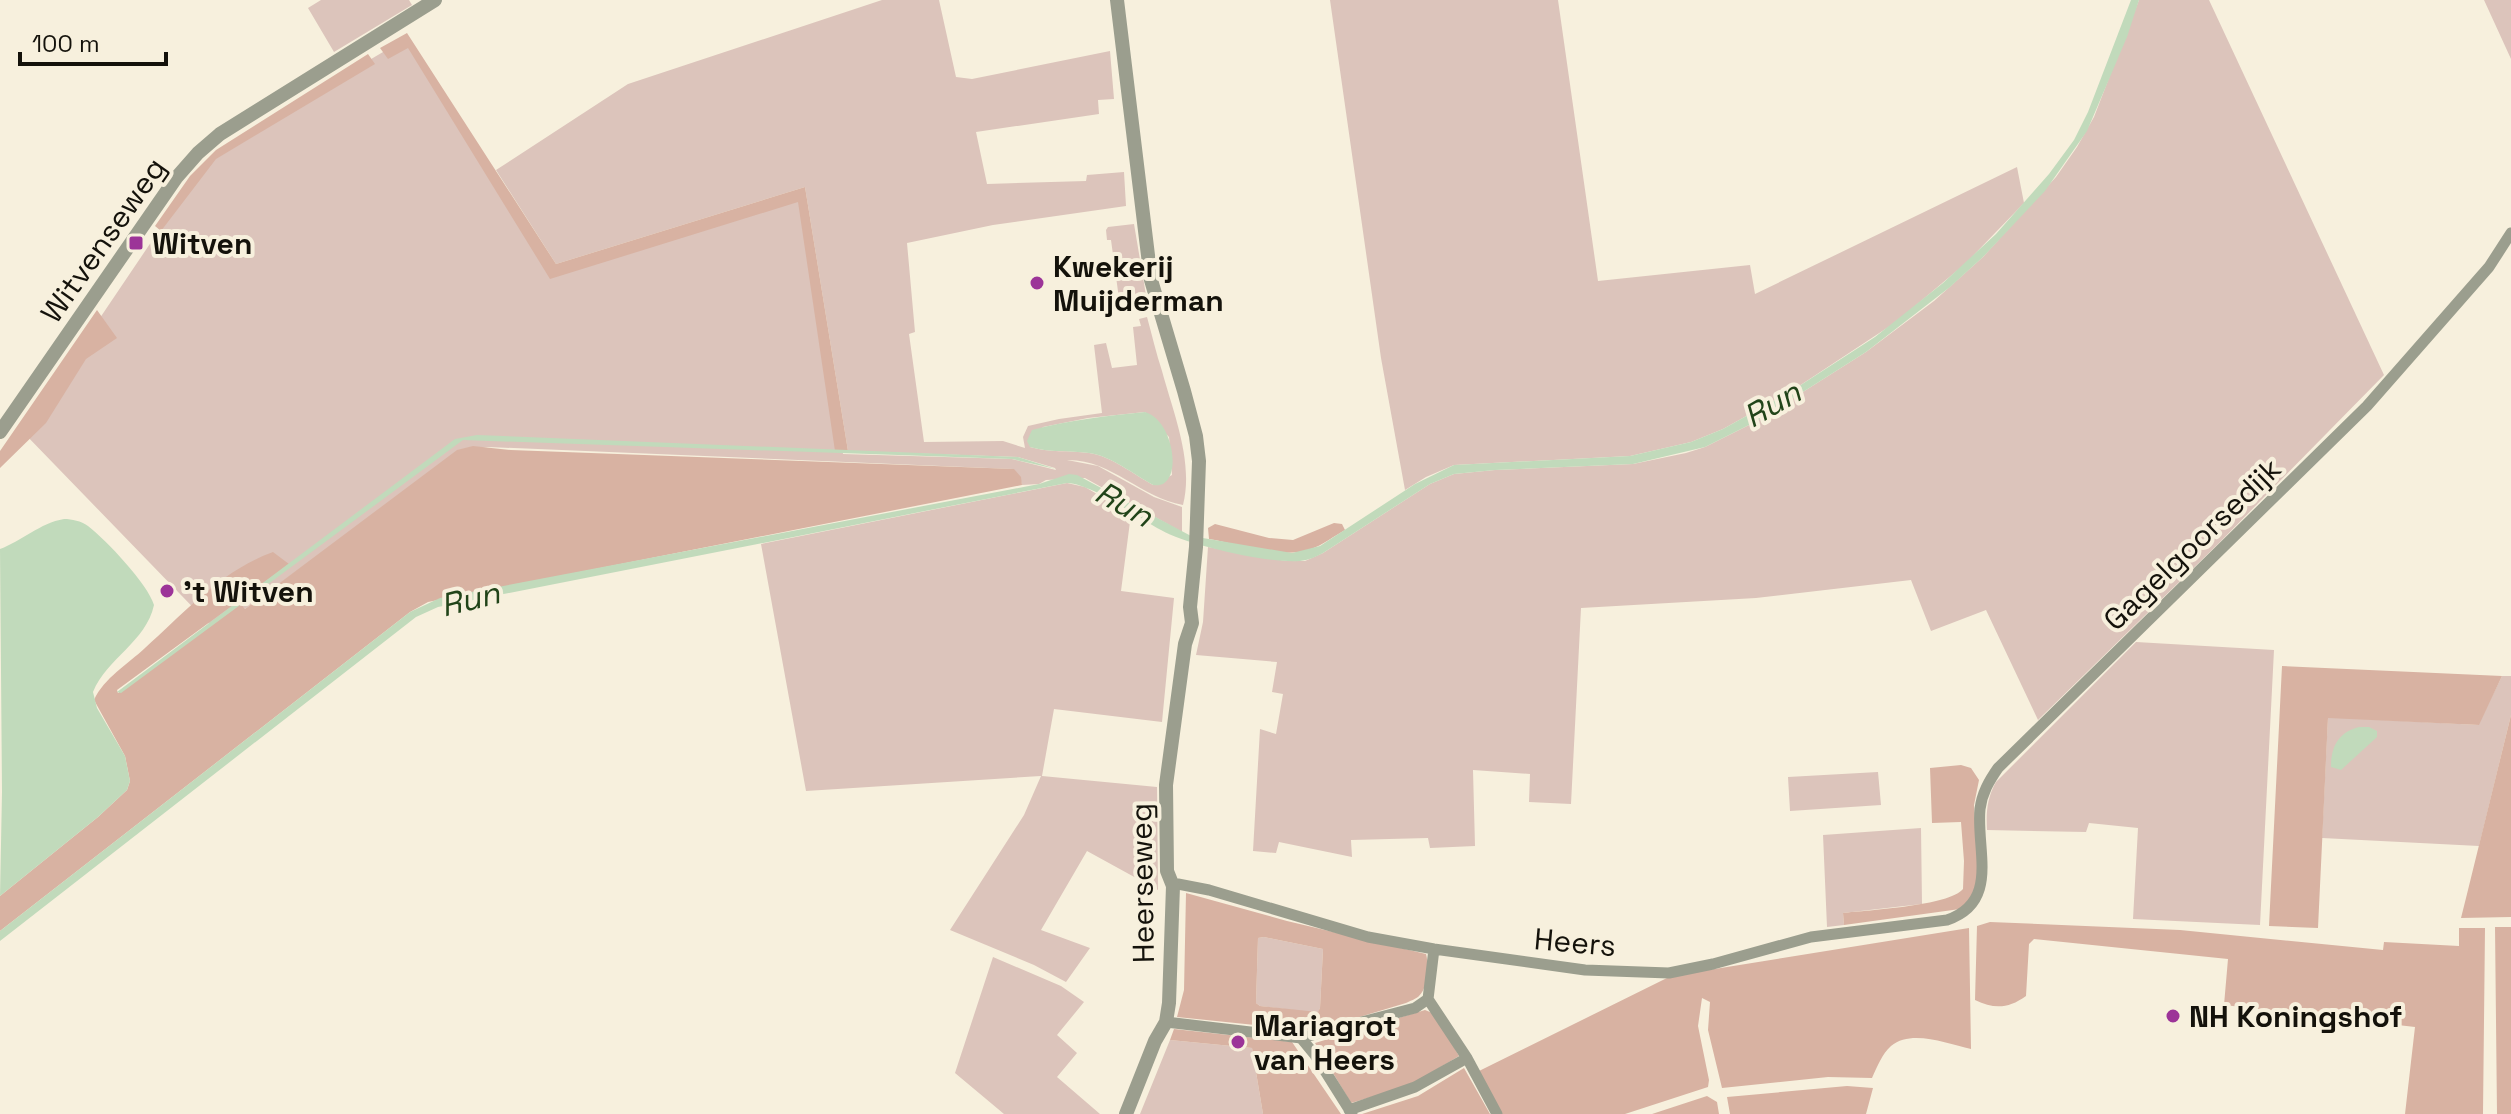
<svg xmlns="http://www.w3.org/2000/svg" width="2511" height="1114" viewBox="0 0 2511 1114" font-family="'Space Grotesk',sans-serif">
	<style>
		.green { fill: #dcc4bb; fill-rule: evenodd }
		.forest { fill: #d8b2a2; fill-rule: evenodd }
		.water { fill: #c1dabb }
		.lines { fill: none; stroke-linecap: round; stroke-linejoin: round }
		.minor { stroke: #9b9e8e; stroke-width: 11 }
		.tertiary { stroke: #9b9e8e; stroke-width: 14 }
		.poi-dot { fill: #9c3498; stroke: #f7f0dd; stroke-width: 3 }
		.labels { text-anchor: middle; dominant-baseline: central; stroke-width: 8; stroke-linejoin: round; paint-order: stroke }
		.street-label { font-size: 30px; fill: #14120b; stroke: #f7f0dd }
		.poi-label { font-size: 30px; font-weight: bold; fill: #14120b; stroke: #f7f0dd; text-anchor: start }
		.water-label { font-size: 32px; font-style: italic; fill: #214419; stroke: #f7f0dd }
	</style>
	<rect width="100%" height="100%" fill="#f7f0dd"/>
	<path class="green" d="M321,0H409L412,5L334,52L308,8Z
		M882,0H939L956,77L972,79L1110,51L1114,99L1098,100L1099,114L976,132L987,184L1086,181L1087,175L1124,172L1126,206L993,225L907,243L915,332L909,334L924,442L1003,441L1025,448L1023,437L1028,426L1059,419L1102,413L1094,345L1106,343L1112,368L1137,365L1133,327L1141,326L1139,319L1147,317C1152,335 1156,353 1162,371C1173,412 1194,462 1183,505C1141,498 1111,459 1067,460L1098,466L1154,497L1182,507V532L1085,478L1046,480L1039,484L1022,485L1020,477L1013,469L488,447L461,450L245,609L242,606L212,627L23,432L193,180L209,160L268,120L405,39L552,268L802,192L843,454L1012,459L1056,470L1055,468L1018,457L848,451L805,187L556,264L496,170L628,84ZM1145,412L1169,437L1172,475L1153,485C1133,474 1111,456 1089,453C1069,450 1049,453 1030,447L1043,427L1088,418Z
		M1330,0H1558L1598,281L1750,265L1755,294L2017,167L2024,203L1966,263L1896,322L1793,390L1723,429L1691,442L1630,456L1454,465L1426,477L1405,490L1381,358Z
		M2139,0H2209L2384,375L2219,543L2038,720L1986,610L1931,631L1911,580L1756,598L1581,608L1571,804L1529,802L1530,774L1473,770L1475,846L1430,848L1428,838L1351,840L1352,857L1279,842L1276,853L1253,851L1260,729L1276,734L1283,694L1272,692L1277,662L1196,655L1203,622L1208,547L1286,561H1305L1323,553L1430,484L1454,474L1495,470L1633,464L1686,453L1705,447L1757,421L1866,352L1934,301L1983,257L2056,177L2077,147L2094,117Z
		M2484,0H2511V59Z
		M1134,224L1148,307L1119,311L1116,307L1120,306L1111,240H1107L1106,230L1108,227Z
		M1067,483L1085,487L1131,514L1121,591L1174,598L1162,722L1054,709L1042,776L1157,787L1158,890L1087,851L1041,930L1090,948L1066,982L1034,965L950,930L1024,815L1041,776L806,791L761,544Z
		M2136,642L2274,650L2260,925L2133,919L2138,828L2089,823L2086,832L1987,830C1986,812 1987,798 1996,782Z
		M2502,676H2511V715L2479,846L2322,838L2328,717L2478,725Z
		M1878,772L1881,805L1790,811L1788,777Z
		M1921,828L1922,904L1843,913L1844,925L1827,927L1823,835Z
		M1264,937L1323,949L1320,1008L1318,1013L1260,1006L1256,1003L1258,938Z
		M993,957L1061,986L1084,1002L1057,1035L1077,1053L1057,1077L1100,1114H1004L955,1073Z
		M1170,1040L1252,1048L1263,1114H1140Z"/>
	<path class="forest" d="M407,33L556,264L805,187L848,451H835L798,202L550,279L408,48L388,59L380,48Z
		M368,54L375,64L216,159L161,231L155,226L190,176L216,150Z
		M97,310L117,338L86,359L46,423L0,468V451Z
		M473,446L511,450L1014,469L1021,477L1022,485L428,602L410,612L0,931V896L98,817L127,790L130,781L125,756L94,700C104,678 128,664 145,648C186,611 221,571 273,552L289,564L117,690L118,693L241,604L245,609L457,450Z
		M1334,523L1342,524L1345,530C1334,536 1323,545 1311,549C1280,560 1240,544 1209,539L1208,528L1215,524L1269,538L1293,540Z
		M2282,666L2502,676L2479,725L2328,718L2318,928L2269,926Z
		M2511,715V917L2461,918L2467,894Z
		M1961,765L1971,768L1979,780L1974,805L1978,860L1976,894L1960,909L1844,925L1843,913C1868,910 1949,906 1963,889L1964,861L1961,822L1932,823L1930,768Z
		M1186,893L1287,921L1426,954C1429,964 1428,988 1419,996C1418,998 1408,1002 1406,1003L1313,1031L1177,1017L1184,990ZM1264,937L1323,949L1320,1008L1318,1012L1260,1006L1256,1003L1258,938Z
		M1990,922L2180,930L2383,950L2384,942L2459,946V928H2485L2483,1114H2405L2415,1027L2224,1005L2228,959L2034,939L2029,944L2026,996C2008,1009 1994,1009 1975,1000L1977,926Z
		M2495,927H2511V1114H2497Z
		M1969,928L1971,1049C1947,1044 1912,1029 1891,1046C1882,1054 1877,1067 1872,1078L1828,1077L1722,1088L1708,1030L1710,1002L1702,998L1698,1026L1709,1080L1708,1087L1625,1114H1501L1479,1071L1671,976Z
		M1425,1010L1435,1014L1459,1056L1409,1086L1351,1103L1315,1043Z
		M1174,1029L1292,1042L1341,1114H1263L1252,1048L1170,1040Z
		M1464,1068L1490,1114H1362L1418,1096Z
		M1847,1086L1873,1088L1866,1114H1730L1727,1097Z
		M1707,1096L1717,1102L1719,1114H1652Z"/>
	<path class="water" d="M2131,0H2139L2127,37L2087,131L2045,191L1983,257L1950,287L1866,352L1757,421L1705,447L1633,464L1495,470L1454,474L1430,484L1323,553C1316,557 1308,560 1300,561C1270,564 1187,545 1161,530C1136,517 1093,484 1067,483L438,607L416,617L0,941V931L410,612L440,598L1039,484L1069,474L1077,475L1191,536L1292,553L1320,546L1415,484L1454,465L1630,456L1691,442L1723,429L1793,390L1875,337L1943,283L1996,234L2049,174L2074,140L2088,112Z
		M1145,412C1176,421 1184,491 1153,485C1133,474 1111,456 1089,453C1069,450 1049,453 1030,447L1027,441L1032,430C1069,420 1107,416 1145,412Z
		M477,435L1018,457L1056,469L1012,459L463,440L121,693L117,692L455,439Z
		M64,519C72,519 81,521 88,526C106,540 148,584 154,605C146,642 107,658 93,692L97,708L125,756L130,781L127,790L98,817L0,896L2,792L0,549C22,541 40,523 64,519Z
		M2359,727H2369L2377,731V737L2341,770L2331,767C2331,746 2339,732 2359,727Z"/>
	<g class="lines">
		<path class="minor" d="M1173,886L1178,884L1209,890L1368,937L1434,949L1585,970L1669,973L1713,964L1811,937L1947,920C2000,902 1976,850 1980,809C1982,793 1989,781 1998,768L2367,406L2489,267L2511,233
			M1434,949L1428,999L1467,1058L1497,1114
			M1166,1022L1301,1038L1415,1008L1428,999
			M1301,1038L1315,1055L1352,1114
			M1349,1110L1415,1087L1467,1058"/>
		<path class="tertiary" d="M1117,0L1151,280L1184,391L1196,436L1199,461L1196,547L1190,607L1192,623L1185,644L1166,785L1167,871L1173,886L1169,1003L1166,1022L1155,1041L1126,1114
			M0,432L176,178L198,153L220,134L435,0"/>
	</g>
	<g class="poi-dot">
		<rect x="128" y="235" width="16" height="16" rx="4"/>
		<circle cx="1037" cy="283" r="8"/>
		<circle cx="167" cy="591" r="8"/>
		<circle cx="2173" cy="1016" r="8"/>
		<circle cx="1238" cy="1042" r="8"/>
	</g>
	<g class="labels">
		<g class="street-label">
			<text transform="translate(103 240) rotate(-55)">Witvenseweg</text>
			<text transform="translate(2192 544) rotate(-44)">Gagelgoorsedijk</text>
			<text transform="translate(1142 883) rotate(-91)">Heerseweg</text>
			<text transform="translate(1575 942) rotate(5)">Heers</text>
		</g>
		<g class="poi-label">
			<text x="152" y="243">Witven</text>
			<text x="1053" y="266">Kwekerij<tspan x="1053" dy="34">Muijderman</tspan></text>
			<text x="183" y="591">'t Witven</text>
			<text x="2189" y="1016">NH Koningshof</text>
			<text x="1254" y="1025">Mariagrot<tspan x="1254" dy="34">van Heers</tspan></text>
		</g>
		<g class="water-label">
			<text transform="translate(1772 404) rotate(-30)">Run</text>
			<text transform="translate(1124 504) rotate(29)">Run</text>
			<text transform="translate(470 599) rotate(-14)">Run</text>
		</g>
	</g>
	<path d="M20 52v12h146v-12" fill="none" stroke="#14120b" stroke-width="4"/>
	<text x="32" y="52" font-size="24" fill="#14120b" stroke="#f7f0dd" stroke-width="6" paint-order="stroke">100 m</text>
</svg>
